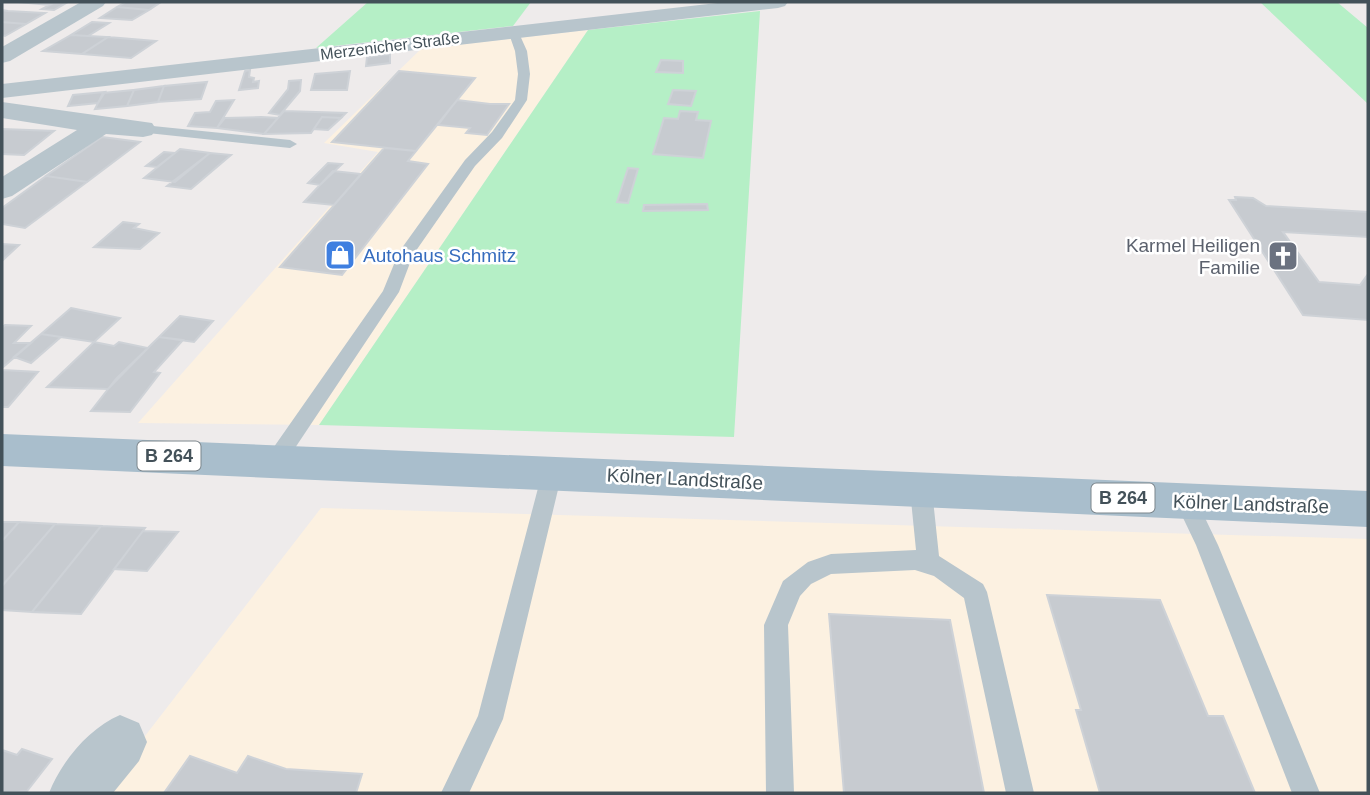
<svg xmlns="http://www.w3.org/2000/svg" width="1370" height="795" viewBox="0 0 1370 795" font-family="Arial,sans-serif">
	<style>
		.commercial { fill: #fcf1e1 }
		.green { fill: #b5efc6 }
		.building { fill: #c7cbd0; stroke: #ced2d7; stroke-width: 2 }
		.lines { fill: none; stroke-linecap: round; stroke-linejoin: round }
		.service { fill: #b8c5cc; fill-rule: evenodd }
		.minor { fill: #b8c5cc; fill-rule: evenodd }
		.tertiary { fill: #b8c5cc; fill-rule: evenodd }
		.primary { fill: #a9becc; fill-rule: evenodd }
		.labels { text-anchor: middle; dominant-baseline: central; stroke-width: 5; stroke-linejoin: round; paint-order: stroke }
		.far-street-label { font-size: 16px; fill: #435159; stroke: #fff }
		.shield { fill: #fff; stroke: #7b858b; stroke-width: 2 }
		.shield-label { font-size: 18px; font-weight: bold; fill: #435159 }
		.worship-label { font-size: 19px; fill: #5b616d; stroke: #fff; text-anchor: end }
		.shop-label { font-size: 19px; fill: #366cbe; stroke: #fff; text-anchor: start }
		.street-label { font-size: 19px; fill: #435159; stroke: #fff }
	</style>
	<rect width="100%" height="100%" fill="#eeebeb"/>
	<path class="commercial" d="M588,30L319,425L138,423L378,152L324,143L421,49Z
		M321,508L1368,539V793H101Z"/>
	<path class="green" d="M368,2H531L513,26L316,48Z
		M1260,2H1337L1368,28V104Z
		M760,11L734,437L319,425L588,30Z"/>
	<path class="building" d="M18,2H68L54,10L42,9L50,5Z
		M126,2H161L149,10L117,7Z
		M117,7L149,10L132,20L100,18Z
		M2,10L8,11L45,13L26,24L2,22Z
		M2,22L26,24L5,36L2,35Z
		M92,22L109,23L88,36L71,35Z
		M71,35L88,36L108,37L82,54L43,51Z
		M108,37L156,41L131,58L82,54Z
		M390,54V63L366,66L367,57Z
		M661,60L683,61V73L656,72Z
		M250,70L249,77L254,78L253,82L259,81L258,88L239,90L245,71Z
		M350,71L347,90H311L315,74Z
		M399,71L475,78L416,151L332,142Z
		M301,80L300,91L280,115L269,113L288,89L289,81Z
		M207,82L201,99L158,102L164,86Z
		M164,86L158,102L127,106L134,90Z
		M134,90L127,106L95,109L103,93Z
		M673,90L696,91L691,106L668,104Z
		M105,92L98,103L68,106L73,95Z
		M234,100L217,128L188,126L195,113L210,112L216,101Z
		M457,100L490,104H509L487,135L466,133L470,128L438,125Z
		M284,111L346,113L341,118L322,117L311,133L264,134Z
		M680,111L698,112L696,120L711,121L703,158L653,154L664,118L678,119Z
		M261,117L278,118L264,134L217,128L225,118Z
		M322,117L341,118L328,130L314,129Z
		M2,129L54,131L24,155L2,154Z
		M102,137L140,142L87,182L46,176Z
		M384,148L416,151L408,161L428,164L342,275L280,267Z
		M180,149L210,153L175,182L144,178Z
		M164,152L175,153L157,167L146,166Z
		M210,153L231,155L191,189L167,186Z
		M328,163L342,164L320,185L308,183Z
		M628,168L638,169L628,203L617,202Z
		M333,171L361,174L334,205L304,202Z
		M46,176L87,182L25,228L2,224V208Z
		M1235,197L1253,198L1266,206L1368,212V237L1283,232L1319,282L1360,285L1368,274V320L1303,315L1229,200H1236Z
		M707,204L708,210L643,211L644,205Z
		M123,222L139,224L134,228L159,233L140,249L94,247Z
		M2,244L19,245L2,261Z
		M71,308L120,318L94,342L41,334Z
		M180,316L213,321L194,342L159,337Z
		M5,325L31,326L14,343H31L2,368V328Z
		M41,334L61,337L31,363L14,357Z
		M159,337L183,340L154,372L160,373L130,412L91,411L116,379Z
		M94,342L114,346L119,342L148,348L108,389L47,387Z
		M2,370L38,372L8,407H2Z
		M2,522H19L2,541Z
		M19,522L55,524L2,586V541Z
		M55,524L101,526L32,612L2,610V586Z
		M101,526L145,528L81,614L32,612Z
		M143,531L178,532L147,571L114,569Z
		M1047,595L1160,600L1208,716H1223L1255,793H1100L1076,710H1081Z
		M829,614L950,620L984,793H844Z
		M22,749L52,759L27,791L2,793V750L17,755Z
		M190,756L237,773L248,756L286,769L362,774L356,793H164Z"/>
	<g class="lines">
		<path class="service" d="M513,28L518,31L527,51L530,74L527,100L502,138L475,166L413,255L399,292L283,466L276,468L269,466L266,460L269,454L383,291L399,252L465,160L492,132L515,100L518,74L515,51L508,31Z
			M143,125L290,140L297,144L290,148L138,132L136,129Z
			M552,465L559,467L562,473L503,719L469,793H441L478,716L542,473L545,467Z
			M921,481L929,484L932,490L939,556L983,584L987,592L1034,793H1006L964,598L934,576L915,570L831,574L811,584L800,596L788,625L794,793H766L764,625L783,581L808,562L831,554L916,550L910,490L913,484Z
			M1186,492L1194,495L1218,545L1320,793H1292L1196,545L1175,501L1178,495Z"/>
		<path class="minor" d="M81,2H106L103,6L10,61L2,63V47Z
			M2,102L152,123L156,129L152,135L143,137L106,134L12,196L2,199V177L77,130L2,118Z
			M120,715L139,723L147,742L139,761L113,793H49C61,762 89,728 120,715Z"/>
		<path class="tertiary" d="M726,2H788L785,6L778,8L2,98V84Z"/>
		<path class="primary" d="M2,434L1368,491V527L2,466Z"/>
	</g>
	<defs>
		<g id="shop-square" transform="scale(1.575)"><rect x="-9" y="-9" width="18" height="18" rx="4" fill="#3f7fe0" stroke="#fff"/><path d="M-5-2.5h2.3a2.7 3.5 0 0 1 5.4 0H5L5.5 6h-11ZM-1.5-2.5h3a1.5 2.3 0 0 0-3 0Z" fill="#fff"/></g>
		<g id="church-square" transform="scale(1.575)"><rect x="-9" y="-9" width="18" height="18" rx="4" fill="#6b7280" stroke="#fff"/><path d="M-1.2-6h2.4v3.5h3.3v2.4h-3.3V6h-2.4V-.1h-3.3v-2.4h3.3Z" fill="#fff"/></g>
	</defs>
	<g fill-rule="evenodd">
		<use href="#shop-square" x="340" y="255"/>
		<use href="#church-square" x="1283" y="256"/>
	</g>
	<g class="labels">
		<g class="far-street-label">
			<text transform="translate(390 46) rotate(-7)">Merzenicher Straße</text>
		</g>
		<g class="shield">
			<rect x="137.5" y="441.5" width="63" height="29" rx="5"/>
			<rect x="1091.5" y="483.5" width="63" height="29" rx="5"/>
		</g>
		<g class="shield-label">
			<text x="169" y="456">B 264</text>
			<text x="1123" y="498">B 264</text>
		</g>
		<g class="worship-label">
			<text x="1260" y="245">Karmel Heiligen<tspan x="1260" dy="22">Familie</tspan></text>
		</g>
		<g class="shop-label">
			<text x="363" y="255">Autohaus Schmitz</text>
		</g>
		<g class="street-label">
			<text transform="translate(685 479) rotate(3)">Kölner Landstraße</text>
			<text transform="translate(1251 504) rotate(2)">Kölner Landstraße</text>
		</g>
	</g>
	<rect width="1370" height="795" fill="none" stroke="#435159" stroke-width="7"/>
</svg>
